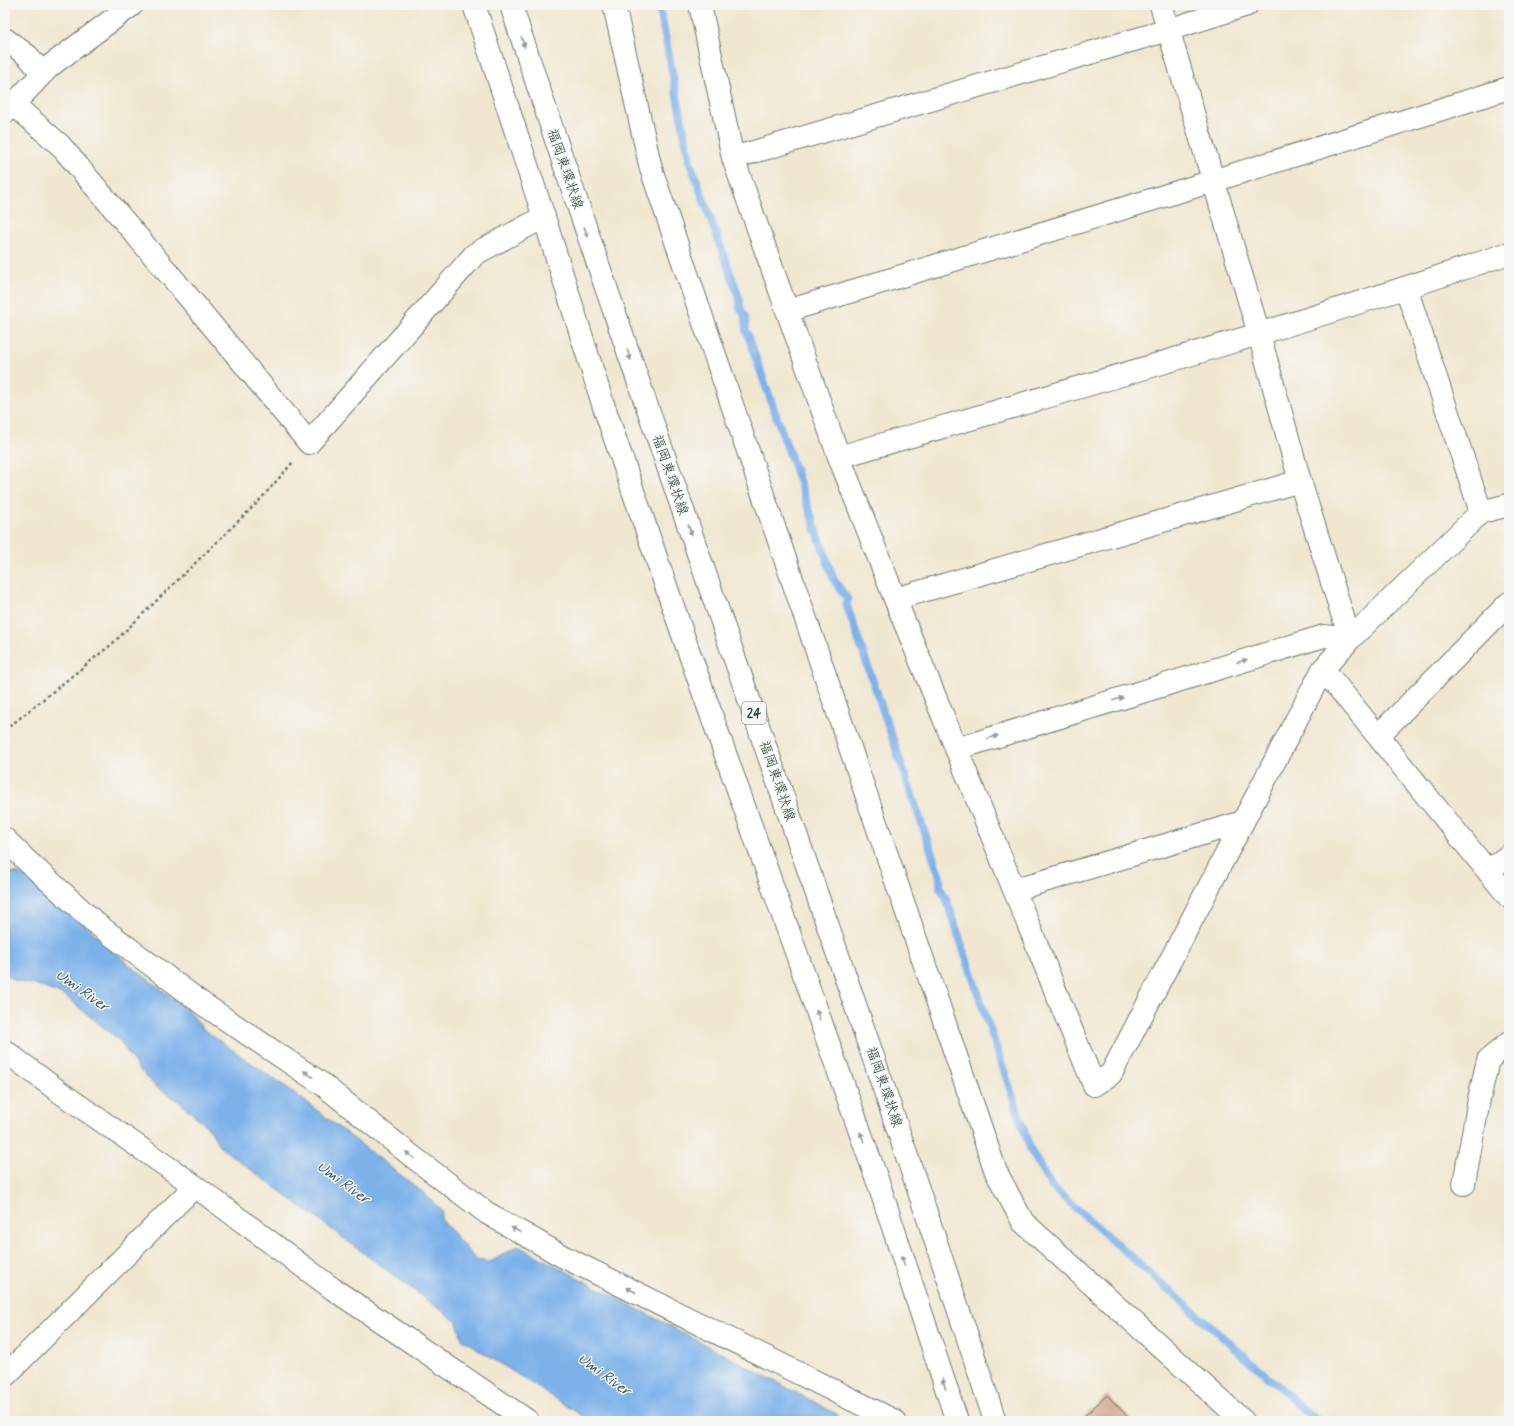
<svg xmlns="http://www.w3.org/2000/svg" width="1514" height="1426" viewBox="0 0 1514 1426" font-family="Mynerve,'Klee One',sans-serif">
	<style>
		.water { fill: #7cb1ea; stroke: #4e778f }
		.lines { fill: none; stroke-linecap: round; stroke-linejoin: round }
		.stream { stroke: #7cb1ea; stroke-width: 8 }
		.building { fill: #d3a590 }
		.minor-casing { stroke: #68786b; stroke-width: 24 }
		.major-casing { stroke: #68786b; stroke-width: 24 }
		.path { stroke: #68786b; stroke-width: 2.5; stroke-dasharray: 3 3; stroke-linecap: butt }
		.minor { stroke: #fff; stroke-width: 22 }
		.major { stroke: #fff; stroke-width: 22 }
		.oneway { fill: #8f9e9a }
		.labels { text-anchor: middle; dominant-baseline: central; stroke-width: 3; stroke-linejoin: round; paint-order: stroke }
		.shield { fill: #f6f6f2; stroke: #60746d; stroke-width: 1 }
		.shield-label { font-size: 13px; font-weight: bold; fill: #1f3d34 }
		.street-label { font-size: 14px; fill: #1f3d34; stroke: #f6f6f2 }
		.water-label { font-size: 15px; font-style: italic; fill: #365a62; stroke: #f6f6f2 }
	</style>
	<rect width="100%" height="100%" fill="#f6f6f2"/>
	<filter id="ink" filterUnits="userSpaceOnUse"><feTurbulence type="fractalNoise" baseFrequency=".025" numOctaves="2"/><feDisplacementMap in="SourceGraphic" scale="8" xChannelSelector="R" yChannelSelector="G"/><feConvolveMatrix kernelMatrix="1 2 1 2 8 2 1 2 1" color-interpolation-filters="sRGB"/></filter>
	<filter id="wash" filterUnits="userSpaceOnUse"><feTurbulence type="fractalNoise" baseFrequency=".012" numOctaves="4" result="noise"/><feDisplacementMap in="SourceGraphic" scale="16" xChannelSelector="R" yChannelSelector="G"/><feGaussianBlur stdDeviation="0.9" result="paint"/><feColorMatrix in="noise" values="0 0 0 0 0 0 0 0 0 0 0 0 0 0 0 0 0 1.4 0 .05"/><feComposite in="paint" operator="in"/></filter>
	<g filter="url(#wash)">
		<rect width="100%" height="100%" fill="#f1e7d0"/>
		<path class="water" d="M5,872L17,873L43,887L126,962L190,1012L204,1030L293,1092L424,1193L442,1211L441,1219L476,1260L490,1262L518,1246L837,1414V1421H590L462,1339L457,1322L219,1146L211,1130L176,1099L155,1086L138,1068L120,1041L65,996L39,986L16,981L5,975Z"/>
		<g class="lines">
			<path class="stream" d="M659,5L690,162L740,300V308L745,316L746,330L834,580L848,600L846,603L940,877V887L946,898L1031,1151L1052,1187L1318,1421"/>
		</g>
		<g id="blocks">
			<path class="building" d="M1107,1395L1132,1421H1079Z"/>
		</g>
	</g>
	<g filter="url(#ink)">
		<use href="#blocks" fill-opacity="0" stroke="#68786b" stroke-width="1"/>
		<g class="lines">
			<g class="minor-casing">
				<path id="minor" d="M614,5L651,169L996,1172L1023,1222L1243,1421
					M700,5L733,158L839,457L895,599L1094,1085L1111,1074L1323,669L1350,639L1481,512L1509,505
					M1161,5L1259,334L1300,481L1350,639
					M5,39L28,56L42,73
					M13,104L60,145L191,300L309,443L475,254L544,217
					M5,113L50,66L132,5
					M733,158L1168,30L1247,5
					M1406,288L1481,512
					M787,311L1213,181L1509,88
					M839,457C1063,392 1288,329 1509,253
					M895,599L1300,481
					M1323,669L1509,897
					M1378,736L1509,603
					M956,749L1324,636L1350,639
					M5,839L26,860L98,925L203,1004L322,1084L413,1157L487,1213L562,1256L895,1421
					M1488,871L1509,855
					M1014,890L1243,822
					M5,1051L61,1093L195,1186L333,1289L528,1421
					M1464,1184L1479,1099L1488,1060L1509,1043
					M5,1376L195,1186"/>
			</g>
			<g class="major-casing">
				<path id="major" d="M474,5L544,217L603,404L685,641L879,1185L957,1421
					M511,5C667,479 841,947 995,1421"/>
			</g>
			<path class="path" d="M5,730L112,644L260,500L293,462"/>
			<use href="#minor" class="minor"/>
			<use href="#major" class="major"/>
		</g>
		<defs><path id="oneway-solid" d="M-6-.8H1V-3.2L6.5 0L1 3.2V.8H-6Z"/></defs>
		<g class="oneway">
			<use href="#oneway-solid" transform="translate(523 42) rotate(72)"/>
			<use href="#oneway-solid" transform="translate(586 232) rotate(71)"/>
			<use href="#oneway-solid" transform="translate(629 355) rotate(71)"/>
			<use href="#oneway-solid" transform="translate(690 530) rotate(71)"/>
			<use href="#oneway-solid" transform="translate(1242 661) rotate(-17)"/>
			<use href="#oneway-solid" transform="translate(1118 699) rotate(-17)"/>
			<use href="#oneway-solid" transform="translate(993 737) rotate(-17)"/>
			<use href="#oneway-solid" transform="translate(818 1015) rotate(-110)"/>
			<use href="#oneway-solid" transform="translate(308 1074) rotate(-146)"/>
			<use href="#oneway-solid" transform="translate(862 1137) rotate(-110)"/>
			<use href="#oneway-solid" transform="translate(410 1155) rotate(-142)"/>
			<use href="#oneway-solid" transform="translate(516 1230) rotate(-151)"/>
			<use href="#oneway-solid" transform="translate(903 1261) rotate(-108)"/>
			<use href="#oneway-solid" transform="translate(631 1290) rotate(-153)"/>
			<use href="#oneway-solid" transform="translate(944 1384) rotate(-108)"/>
		</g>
	</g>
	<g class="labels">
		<rect class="shield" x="742" y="702" width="24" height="22" rx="3"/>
		<g class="shield-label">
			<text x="754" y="713">24</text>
		</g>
		<g class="street-label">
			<text transform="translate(565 169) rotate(71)">福岡東環状線</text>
			<text transform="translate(670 475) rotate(71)">福岡東環状線</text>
			<text transform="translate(777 781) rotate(71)">福岡東環状線</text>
			<text transform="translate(884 1087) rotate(71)">福岡東環状線</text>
		</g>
		<g class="water-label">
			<text transform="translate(82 991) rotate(35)">Umi River</text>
			<text transform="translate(343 1183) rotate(36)">Umi River</text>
			<text transform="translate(604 1375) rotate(36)">Umi River</text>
		</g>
	</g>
	<rect width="1514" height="1426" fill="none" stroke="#f6f6f2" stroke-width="20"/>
</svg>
